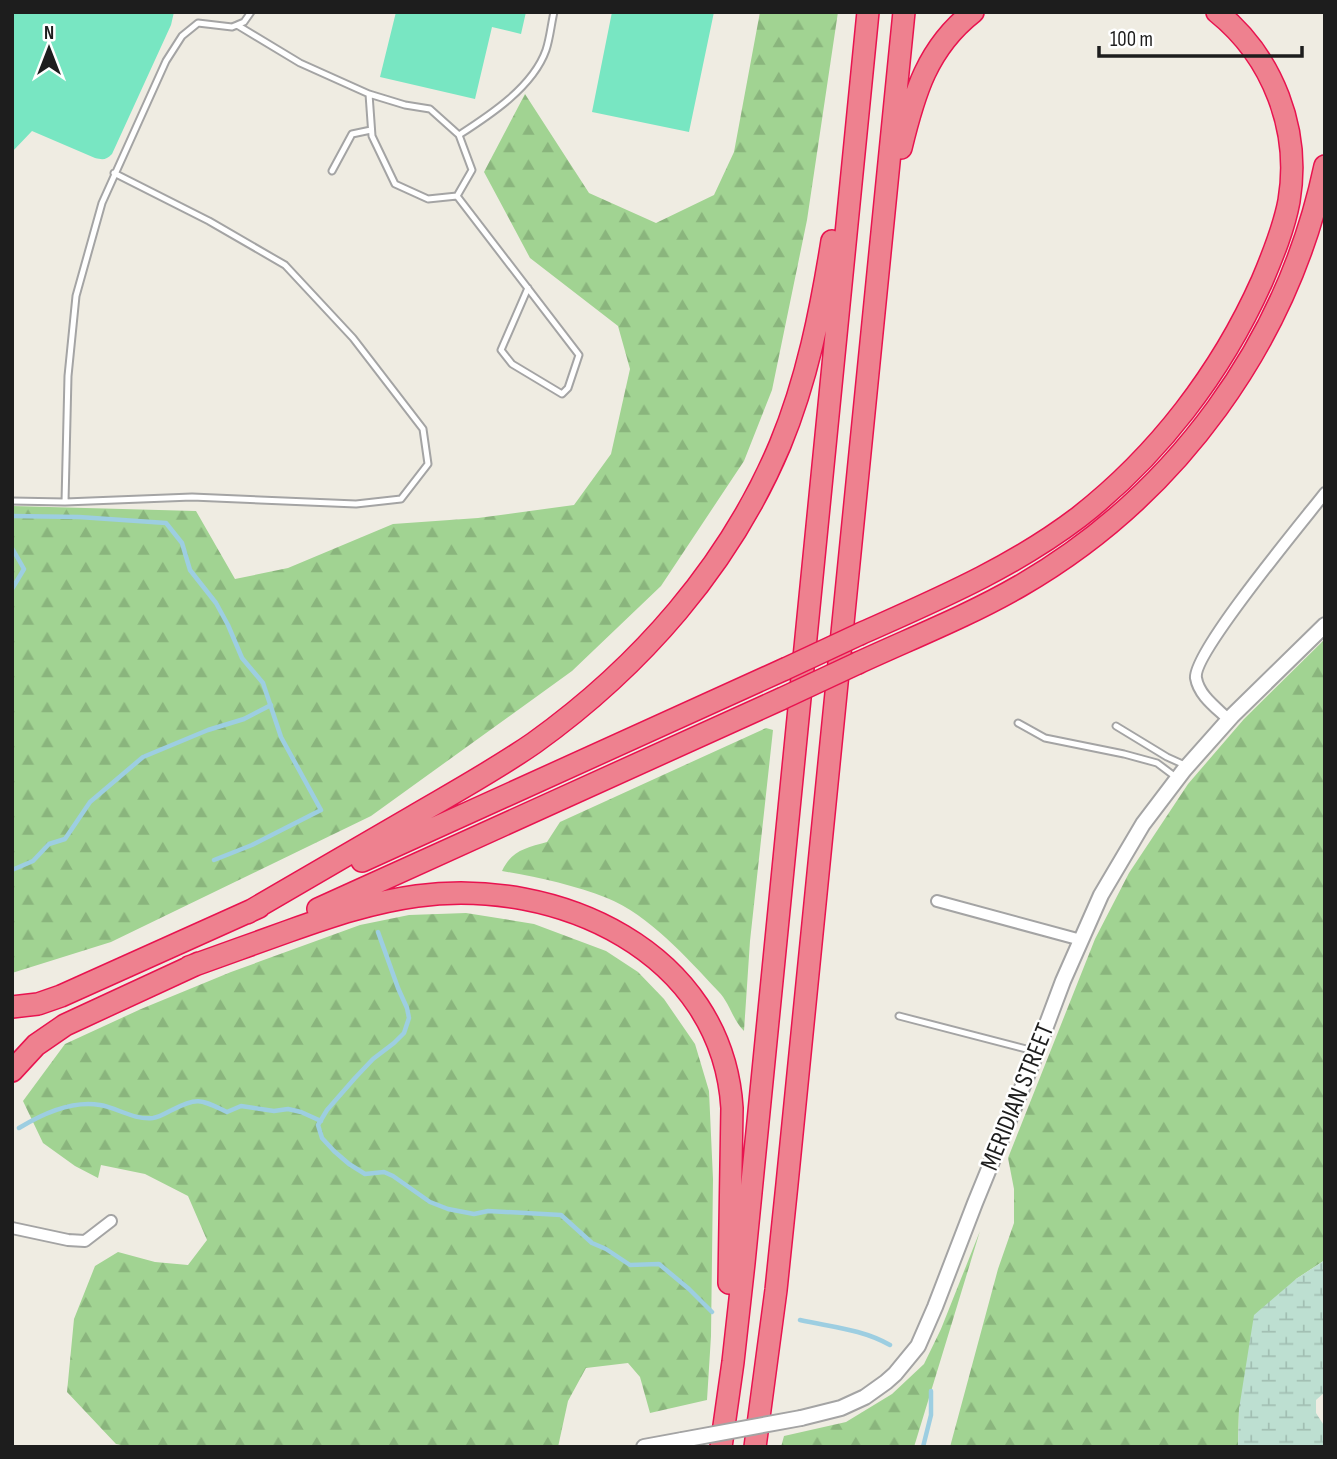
<svg xmlns="http://www.w3.org/2000/svg" width="1337" height="1459" viewBox="0 0 1337 1459" font-family="'Sofia Sans Condensed',sans-serif">
	<style>
		.forest { fill: url(#forest-firs) }
		.wetland { fill: url(#wetland-marsh) }
		.pitch { fill: #78e6c2 }
		.lines { fill: none; stroke-linecap: round; stroke-linejoin: round }
		.stream { stroke: #9dcee1; stroke-width: 4.5 }
		.service-casing { stroke: #a4a4a4; stroke-width: 9 }
		.minor-casing { stroke: #a4a4a4; stroke-width: 14 }
		.tertiary-casing { stroke: #a4a4a4; stroke-width: 18 }
		.motorway-casing { stroke: #e8134f; stroke-width: 24 }
		.service { stroke: #fff; stroke-width: 5 }
		.minor { stroke: #fff; stroke-width: 10 }
		.tertiary { stroke: #fff; stroke-width: 14 }
		.motorway { stroke: #ee818f; stroke-width: 21 }
		.tertiary-bridge-casing { stroke: #a4a4a4; stroke-width: 18; stroke-linecap: butt }
		.motorway-bridge-casing { stroke: #e8134f; stroke-width: 24; stroke-linecap: butt }
		.tertiary-bridge { stroke: #fff; stroke-width: 14 }
		.motorway-bridge { stroke: #ee818f; stroke-width: 21 }
		.labels { text-anchor: middle; dominant-baseline: central; stroke-width: 5; stroke-linejoin: round; paint-order: stroke }
		.street-label { font-size: 26px; fill: #1d1d1d; stroke: #fff }
	</style>
	<defs>
		<pattern id="forest-firs" width="22" height="20" patternUnits="userSpaceOnUse" patternTransform="scale(1.75)"><rect width="22" height="20" fill="#a1d392"/><path d="M5 1l3.5 6h-7zM16 11l3.5 6h-7z" fill="#8ab57d"/></pattern>
		<pattern id="wetland-marsh" width="20" height="14" patternUnits="userSpaceOnUse" patternTransform="scale(1.75)"><rect width="20" height="14" fill="#bddfd1"/><path d="M1 5h8M5 5V1M11 12h8M15 12V8" fill="none" stroke="#a2bfb3"/></pattern>
	</defs>
	<rect width="100%" height="100%" fill="#efece2"/>
	<path class="forest" d="M760,12H838L807,220L772,390L744,461L661,586L572,671L371,816L111,942L12,973V506L196,511L235,579L288,568L393,524L478,518L574,505L611,454L630,369L618,326L530,258L484,172L525,94L589,193L656,223L714,195L734,152Z
		M1325,639V1260L1296,1279L1239,1409L1238,1447H950L998,1269L1014,1223V1189L1008,1158L1095,939L1129,873L1188,784L1244,719Z
		M766,728L773,730L750,941L744,1031C732,1019 730,1003 718,991C687,958 649,915 607,898C574,885 537,877 502,871C512,850 526,848 547,842L560,822Z
		M466,913L534,924L606,951L638,972L664,999L695,1044L709,1091L713,1179L711,1336L707,1400L650,1413L640,1377L628,1363L586,1368L568,1401L558,1447H131L116,1444L67,1392L74,1319L95,1266L118,1252L155,1262L188,1265L207,1240L188,1196L145,1174L101,1165L98,1178L75,1166L43,1143L23,1101L65,1044L141,1009L231,972L360,925L409,915Z
		M980,1231L914,1447H781L784,1436L846,1422L892,1394L924,1364L941,1329Z"/>
	<path class="wetland" d="M1325,1260V1392L1316,1400V1413L1325,1427V1447H1238L1239,1409L1254,1315L1296,1279Z"/>
	<path class="pitch" d="M12,12H174L171,25L112,154C106,160 103,160 95,158L32,131L12,152Z
		M396,12H526L521,34L492,27L475,99L380,77Z
		M612,12H714L689,132L592,112Z"/>
	<g class="lines">
		<path class="stream" d="M12,516L79,517L166,523L182,543L190,570L216,603L228,625L242,658L263,683L281,737L321,810L252,845L214,860
			M12,548L24,569L12,589
			M12,870L33,861L49,844L65,839L90,802L143,757L208,730L244,719L271,705
			M378,932L398,988L407,1008L409,1018L404,1033L394,1043L373,1059L355,1078L327,1110L318,1125L322,1138L334,1151L349,1164L365,1174L384,1172L393,1176L430,1202L448,1209L474,1214L488,1211L561,1215L592,1243L606,1249L630,1265L659,1264L689,1289L712,1312
			M19,1128C42,1114 72,1100 100,1105C118,1108 133,1120 153,1118C160,1117 166,1113 172,1110C198,1096 202,1100 227,1112L241,1106L274,1111L288,1109L301,1112L321,1121
			M800,1320C831,1327 862,1329 890,1345
			M923,1447L931,1415V1391"/>
		<g class="service-casing">
			<path id="service" d="M237,25L244,22L251,12
				M369,94L372,136L395,184L428,199L457,196L472,170L459,135
				M332,171L352,134L371,130
				M457,196L579,355L568,388L562,394L512,364L501,350L528,288
				M12,501L65,502L68,376L76,296L102,203L166,61L182,36L198,23L232,27L237,25L300,63L369,94L405,105L430,109L459,135C490,115 533,87 546,50C550,38 551,25 554,12
				M65,502L192,497L356,504L401,499L428,464L423,429L353,338L285,265L209,221L114,173
				M1018,723L1045,738L1124,754L1157,763L1177,778
				M1116,726L1167,757L1187,766
				M899,1016L1034,1051"/>
		</g>
		<g class="minor-casing">
			<path id="minor" d="M1229,720C1217,708 1199,696 1196,678C1192,654 1304,520 1325,493
				M937,901L1081,940
				M12,1228L68,1240L85,1241L111,1221"/>
		</g>
		<g class="tertiary-casing">
			<path id="tertiary" d="M801,1418L841,1408L865,1397L886,1382L895,1374L918,1346L935,1307L975,1203L1033,1061L1063,981L1101,895L1143,824L1184,770L1232,716L1325,625
				M644,1447L682,1440"/>
		</g>
		<g class="motorway-casing">
			<path id="motorway" d="M901,148C914,94 927,48 973,12
				M860,634C936,600 1012,568 1079,517C1158,455 1221,373 1262,281C1273,255 1284,228 1289,201C1301,130 1273,57 1217,12
				M858,663C912,638 968,616 1020,586C1176,496 1288,342 1325,166
				M362,861L785,669
				M318,909L781,699
				M247,913C302,881 357,849 412,817C453,793 495,770 534,743C640,667 729,566 780,445C807,380 821,310 832,241
				M189,967C222,955 256,943 289,931C331,916 373,902 417,896C557,877 722,951 732,1108L729,1283
				M12,1007L38,1004L61,996L259,907
				M12,1071L36,1045L65,1025L199,963
				M721,1447L733,1362L744,1263L868,12
				M755,1447L776,1290L787,1184L904,12"/>
		</g>
		<use href="#service" class="service"/>
		<use href="#minor" class="minor"/>
		<use href="#tertiary" class="tertiary"/>
		<use href="#motorway" class="motorway"/>
		<g class="tertiary-bridge-casing">
			<path id="tertiary-bridge" d="M682,1440L801,1418"/>
		</g>
		<g class="motorway-bridge-casing">
			<path id="motorway-bridge" d="M785,669L860,634
				M781,699L858,663"/>
		</g>
		<use href="#tertiary-bridge" class="tertiary-bridge"/>
		<use href="#motorway-bridge" class="motorway-bridge"/>
	</g>
	<g class="labels">
		<g class="street-label">
			<text transform="translate(1018 1097) rotate(-68)">MERIDIAN STREET</text>
		</g>
	</g>
	<rect width="1337" height="1459" fill="none" stroke="#1d1d1d" stroke-width="28"/>
	<g transform="translate(49 49)" stroke="#ffffff" stroke-width="5" paint-order="stroke">
	<path d="M0-5L12 26L0 18L-12 26Z" fill="#1d1d1d"/>
	<text y="-10" font-size="19" font-weight="bold" text-anchor="middle" fill="#1d1d1d">N</text>
	</g>
	<path d="M1099 46v10h203v-10" fill="none" stroke="#1d1d1d" stroke-width="3.5"/>
	<text x="1110" y="46" font-size="21" fill="#1d1d1d" stroke="#ffffff" stroke-width="5" paint-order="stroke">100 m</text>
</svg>
